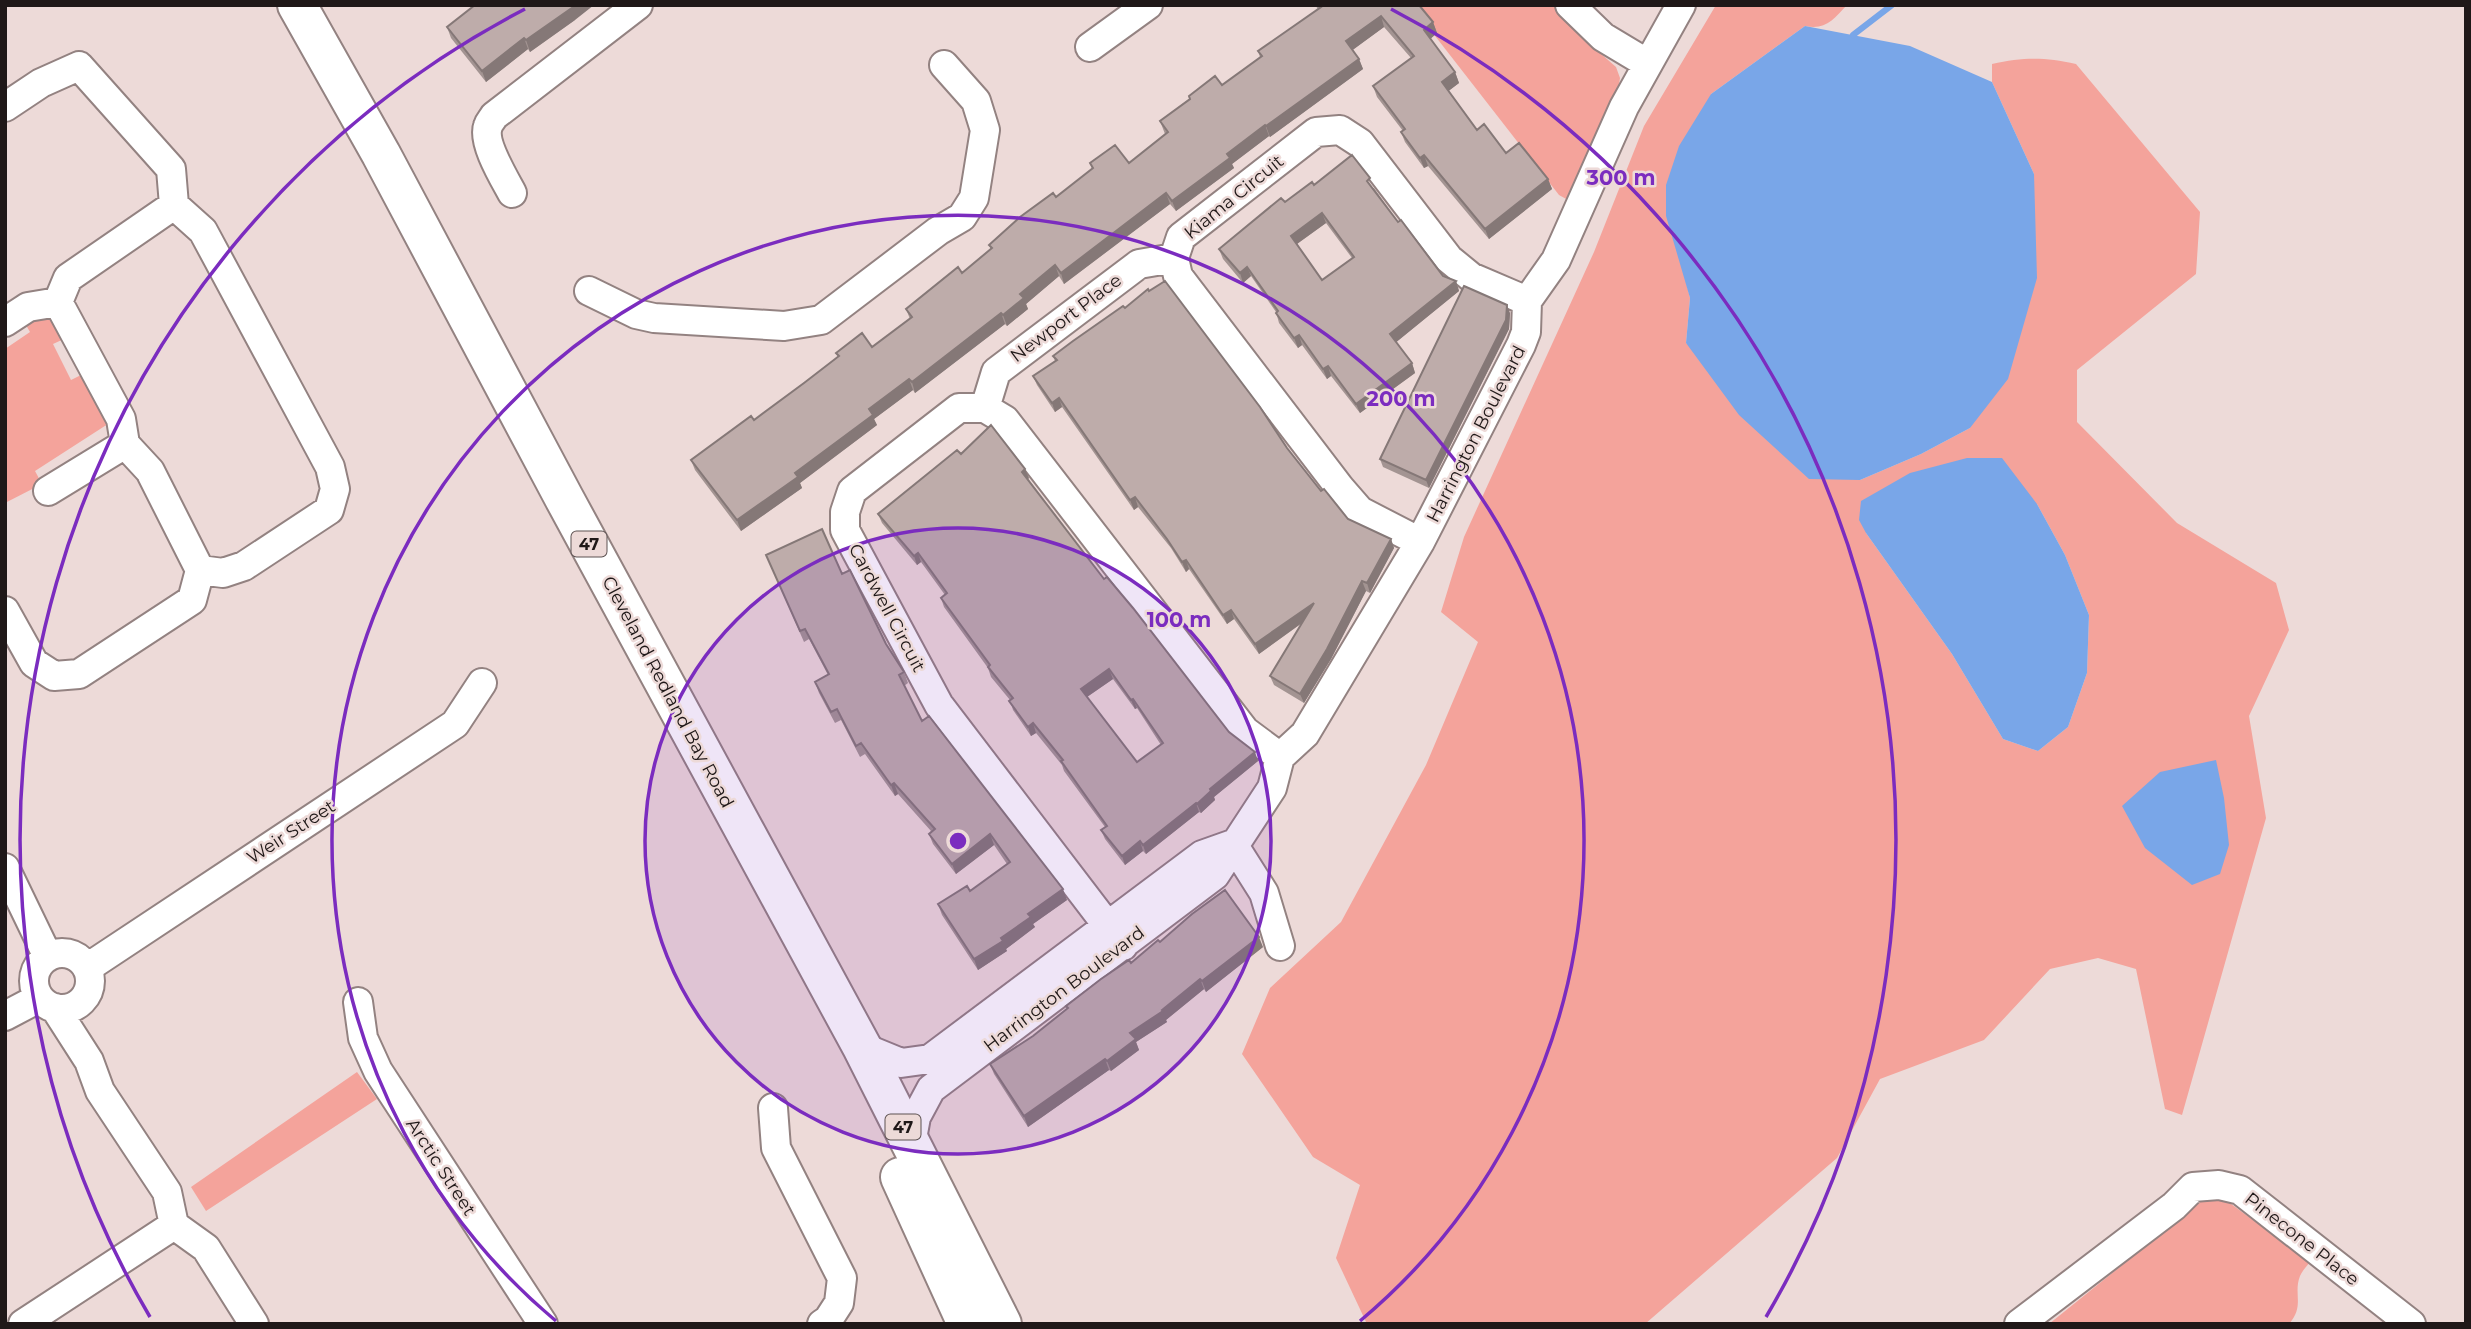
<svg xmlns="http://www.w3.org/2000/svg" width="2471" height="1329" viewBox="0 0 2471 1329" font-family="Montserrat,sans-serif">
	<style>
		.green { fill: #f4a39b; fill-rule: evenodd }
		.water { fill: #79a6e8 }
		.lines { fill: none; stroke-linecap: round; stroke-linejoin: round }
		.stream { stroke: #79a6e8; stroke-width: 6 }
		.minor-casing { stroke: #938281; stroke-width: 32 }
		.highway-casing { stroke: #938281; stroke-width: 42 }
		.minor { stroke: #fff; stroke-width: 28 }
		.highway { stroke: #fff; stroke-width: 38 }
		.wall { fill: #a39492; fill-rule: evenodd }
		.shaded-wall { fill: #857877 }
		.building { fill: #beacaa; stroke: #857877; stroke-width: 2; fill-rule: evenodd }
		.ring { fill: none; stroke: #7b2cbf; stroke-width: 3.5 }
		.labels { text-anchor: middle; dominant-baseline: central; stroke-width: 5; stroke-linejoin: round; paint-order: stroke }
		.shield { fill: #eddad8; stroke: #5d5252; stroke-width: 2 }
		.shield-label { font-size: 16px; font-weight: bold; fill: #1f1818 }
		.street-label { font-size: 18px; fill: #1f1818; stroke: #eddad8 }
		.centre { fill: #7b2cbf; stroke: #eddad8; stroke-width: 3.5 }
		.ring-label { font-size: 21px; text-anchor: middle; font-weight: bold; fill: #7b2cbf; stroke: #eddad8; stroke-width: 5; stroke-linejoin: round; paint-order: stroke }
	</style>
	<rect width="100%" height="100%" fill="#eddad8"/>
	<path class="green" d="M1411,5H1554L1575,31L1616,67L1620,78L1618,91L1568,200L1559,195Z
		M1716,5H1847C1833,20 1826,30 1805,26L1711,94L1680,257L1690,298L1686,343L1860,480L1921,454L1970,428L2034,174L1992,82V64C2023,57 2045,57 2076,64L2200,212L2196,274L2077,370V422L2177,523L2276,583L2289,630L2249,716L2266,818L2182,1115L2165,1109L2136,969L2098,958L2050,969L1984,1040L1880,1079L1837,1158L1645,1324H1367L1336,1258L1360,1185L1313,1157L1242,1054L1270,988L1341,922L1426,765L1478,642L1441,612L1464,537L1594,252L1644,126ZM2037,504L2065,555L2089,615L2087,673L2068,727L2038,751L2003,739L1952,654L1866,533Z
		M43,316L52,319L66,338L53,344L71,380L85,373L111,422L35,471L42,484L5,503V349L30,332L23,320Z
		M357,1072L377,1099L206,1211L191,1187Z
		M2204,1199L2227,1201L2310,1262C2307,1266 2302,1271 2300,1276C2293,1294 2305,1306 2289,1324H2049Z"/>
	<path class="water" d="M1805,26L1910,46L1992,82L2034,174L2037,278L2008,379L1970,428L1921,454L1860,480L1809,479L1739,415L1686,343L1690,298L1666,216V185L1679,146L1711,94Z
		M1967,458H2002L2037,504L2065,555L2089,615L2087,673L2068,727L2038,751L2003,739L1952,654L1866,533L1859,520L1861,501L1910,473Z
		M2216,760L2224,798L2229,845L2220,874L2192,885L2145,848L2122,806L2160,772Z"/>
	<g class="lines">
		<path class="stream" d="M1853,35L1892,5"/>
		<g class="minor-casing">
			<path id="minor" d="M1570,5L1603,37L1648,64
				M1090,47L1148,5
				M5,107L41,83L79,66L171,169L174,205
				M512,193C504,178 482,142 488,126C489,122 492,120 494,116L638,5
				M589,291L636,314L654,318L784,326L821,320L938,231L962,217L974,198L985,130L976,101L944,65
				M58,302L68,278L174,205L203,231L330,467L335,489L329,510L244,566L223,573L200,570
				M5,322L28,307L58,302L121,419L125,444L150,471L200,570L192,600L79,674L54,676L34,663L5,611
				M985,408L996,372L1139,264L1174,258
				M48,491L125,444
				M1420,542L1360,511L1340,488L1178,276L1174,258L1181,237L1316,132L1340,130L1360,143L1449,259L1471,277L1527,301
				M1233,844L1264,893L1280,946
				M5,868L48,957
				M1123,946L939,705L845,530V512L852,491L959,408H985L1005,420L1245,731L1280,757
				M34 981a28 28 0 1 1 56 0a28 28 0 1 1-56 0Z
				M87,968L455,724L482,683
				M358,1002L363,1038L378,1071L543,1324
				M55,1008L89,1061L100,1091L167,1192L174,1225L206,1248L254,1324
				M5,1016L39,998
				M862,1047L901,1063L930,1059L1202,855L1233,844
				M773,1108L776,1148L842,1278L839,1303L828,1320L822,1324
				M911,1144L916,1117L931,1089L1215,875L1272,788L1280,757L1305,734L1420,542L1521,345L1526,332L1527,301L1556,260L1624,107L1681,5
				M23,1324L174,1225
				M2019,1324L2174,1206L2193,1187L2219,1185L2240,1190L2411,1324"/>
		</g>
		<g class="highway-casing">
			<path id="highway" d="M297,5L381,154L564,498L862,1047L1002,1324
				M900,1177L967,1324"/>
		</g>
		<use href="#minor" class="minor"/>
		<use href="#highway" class="highway"/>
	</g>
	<path class="wall" d="M1315,5H1419L1433,22L1437,33L1430,39L1455,72L1459,83L1448,91L1477,130L1506,153L1548,179L1552,189L1489,239L1428,166L1424,168L1405,142L1401,132L1403,131L1377,97L1373,86L1411,58L1384,27L1352,50L1359,59L1363,69L1270,137L1269,136L1232,164L1234,168L1176,211L1170,204L1064,284L1059,276L1026,304L1028,309L1007,326L1005,324L915,393L913,390L874,419L877,425L800,483L802,488L741,531L695,470L691,460L754,420L838,357L836,353L872,347L910,319L906,309L962,273L991,249L989,245L1056,197L1092,169L1090,163H1129L1165,134L1160,121L1189,99V96L1222,85L1260,57L1258,51L1318,9Z
		M575,20L530,52L528,49L486,82L451,38L447,27Z
		M1314,185L1374,188L1398,222L1443,276L1456,281L1459,291L1396,342L1412,363L1415,373L1360,413L1331,376L1327,379L1302,345L1298,348L1279,323L1276,312L1251,276L1243,283L1223,259L1219,249L1285,202ZM1326,223L1352,258L1322,280L1297,244Z
		M1125,308L1287,448L1321,491L1348,519L1391,539L1394,548L1370,593L1366,591L1331,659L1304,703L1274,685L1270,676L1302,623L1259,654L1234,619L1227,624L1189,569L1186,572L1171,548L1138,507L1134,510L1062,407L1055,412L1037,385L1033,376L1055,361L1053,356Z
		M1510,313L1509,329L1429,488L1383,467L1380,459Z
		M961,454L1029,478L1028,479L1104,579L1229,732L1258,761L1214,797L1215,800L1201,813L1199,812L1146,854L1143,851L1125,865L1105,839L1101,830L1105,827L1064,771L1062,765L1036,733L1031,736L1013,710L1010,700L991,677L988,668L944,607L941,598L945,595L921,562L917,565L882,523L878,514ZM1113,679L1135,709L1137,708L1161,745L1137,762L1087,697Z
		M766,555L842,574L904,672L908,683L904,686L922,721L1067,900L1033,924L1035,927L1006,949L1007,951L978,970L942,915L938,904L970,891L1007,864L994,845L956,874L933,844L929,834L931,831L898,794L895,796L865,754L860,757L841,720L835,723L819,693L815,682L828,675L809,639L804,642Z
		M1160,942L1263,947L1206,992L1204,989L1166,1020L1167,1022L1136,1042L1139,1050L1111,1071L1109,1070L1028,1127L994,1074L990,1064L1033,1036L1067,1009L1066,1006L1131,963Z"/>
	<path class="shaded-wall" d="M576,5H594L575,20L530,52L526,40Z
		M1381,16L1384,27L1350,52L1346,41Z
		M1433,22L1437,33L1428,41L1424,30Z
		M524,38L528,49L486,82L482,71Z
		M1359,59L1363,69L1270,137L1266,126Z
		M1455,72L1459,83L1446,93L1442,82Z
		M1265,125L1269,136L1232,164L1234,168L1176,211L1172,201L1227,154Z
		M1424,155L1428,166L1424,168L1420,158Z
		M1548,179L1552,189L1489,239L1485,229Z
		M1166,193L1170,204L1064,284L1061,273Z
		M1322,213L1326,223L1294,246L1291,236Z
		M1055,265L1059,276L1026,304L1028,309L1007,326L1003,315L1020,294Z
		M1247,267L1251,276L1243,283L1240,273Z
		M1456,281L1459,291L1394,344L1390,334Z
		M1507,305L1510,313L1509,329L1429,488L1426,480Z
		M1001,313L1005,324L915,393L912,382Z
		M1299,335L1302,345L1298,348L1294,338Z
		M1412,363L1415,373L1360,413L1356,404Z
		M1328,366L1331,376L1327,379L1323,369Z
		M909,379L913,390L874,419L877,425L800,483L802,488L741,531L737,520L795,473L869,409Z
		M1059,398L1062,407L1055,412L1052,403Z
		M1025,469L1029,478L1026,481L1022,472Z
		M1135,497L1138,507L1134,510L1130,500Z
		M1391,539L1394,548L1370,593L1367,583Z
		M918,553L921,562L917,565L914,556Z
		M1186,560L1189,569L1186,572L1182,562Z
		M1362,581L1366,591L1331,659L1304,703L1300,694Z
		M1314,603L1317,612L1259,654L1255,644Z
		M1231,610L1234,619L1227,624L1223,615Z
		M1109,669L1113,679L1084,699L1081,689Z
		M1133,699L1137,708L1135,709L1131,700Z
		M1033,723L1036,733L1031,736L1028,727Z
		M1255,752L1258,761L1214,797L1215,800L1201,813L1197,804L1210,789Z
		M894,783L898,794L895,796L891,785Z
		M1196,803L1199,812L1146,854L1143,845Z
		M990,834L994,845L956,874L952,864Z
		M1140,841L1143,851L1125,865L1122,856Z
		M1063,889L1067,900L1033,924L1035,927L1006,949L1007,951L978,970L974,959L1001,938L1028,914Z
		M1259,937L1263,947L1206,992L1202,981Z
		M1200,979L1204,989L1166,1020L1167,1022L1136,1042L1139,1050L1111,1071L1107,1061L1130,1033L1162,1010Z
		M1105,1059L1109,1070L1028,1127L1024,1116Z"/>
	<path class="building" d="M475,5H576L526,40L524,38L482,71L447,27Z
		M1319,5H1419L1433,22L1424,30L1455,72L1442,82L1477,130L1484,124L1506,153L1519,143L1548,179L1485,229L1424,155L1420,158L1401,132L1405,129L1373,86L1414,56L1381,16L1346,41L1359,59L1266,126L1265,125L1227,154L1230,158L1172,201L1166,193L1061,273L1055,265L1020,294L1024,298L1003,315L1001,313L912,382L909,379L869,409L873,415L795,473L798,477L737,520L691,460L751,416L754,420L804,383L839,356L836,353L862,333L872,347L912,317L906,309L958,267L962,273L992,248L989,245L1020,217L1053,193L1056,197L1093,168L1090,163L1115,145L1129,163L1168,132L1160,121L1190,99L1189,96L1215,76L1222,85L1262,56L1258,51L1321,7Z
		M1352,155L1370,178L1367,181L1398,222L1401,220L1443,276L1456,281L1390,334L1412,363L1356,404L1328,366L1323,369L1299,335L1294,338L1276,313L1278,311L1247,267L1240,273L1219,249L1281,198L1285,202L1312,182L1314,185ZM1322,213L1354,257L1322,280L1291,236Z
		M1165,281L1260,407L1287,448L1321,491L1324,489L1348,519L1391,539L1367,583L1362,581L1327,649L1300,694L1270,676L1314,603L1255,644L1231,610L1223,615L1186,560L1182,562L1167,539L1135,497L1130,500L1059,398L1052,403L1033,376L1057,360L1053,356L1073,341L1123,306L1125,308L1148,289L1149,291Z
		M1464,286L1507,305L1506,320L1426,480L1380,459Z
		M991,425L1025,469L1022,472L1104,579L1107,577L1133,608L1229,732L1255,752L1210,789L1211,791L1197,804L1196,803L1143,845L1140,841L1122,856L1101,830L1107,826L1061,761L1063,760L1033,723L1028,727L1009,701L1013,698L988,667L990,665L941,598L947,593L918,553L914,556L878,514L957,450L961,454ZM1109,669L1131,700L1133,699L1163,743L1137,762L1081,689Z
		M822,529L842,574L850,570L886,644L904,672L899,675L922,721L929,716L1063,889L1028,914L1031,917L1001,938L1003,941L974,959L938,904L967,886L970,891L1010,862L990,834L952,864L929,834L935,829L894,783L891,785L861,743L856,746L837,709L831,712L815,682L829,674L805,629L800,631L766,555Z
		M1225,890L1259,937L1202,981L1200,979L1162,1010L1163,1011L1130,1033L1136,1039L1107,1061L1105,1059L1024,1116L990,1064L1033,1036L1068,1008L1066,1006L1101,979L1129,960L1131,963L1158,940L1160,942L1192,914Z"/>
	<circle cx="958" cy="841" r="313" fill="#7b2cbf" fill-opacity=".12"/>
	<g class="ring">
		<circle cx="958" cy="841" r="313"/>
		<path d="M556 1321A626 626 0 1 1 1360 1321"/>
		<path d="M150 1317A938 938 0 0 1 525 9M1391 9A938 938 0 0 1 1766 1317"/>
	</g>
	<g class="labels">
		<g class="shield">
			<rect x="571.5" y="531.5" width="35" height="25" rx="5"/>
			<rect x="885.5" y="1114.5" width="35" height="25" rx="5"/>
		</g>
		<g class="shield-label">
			<text x="589" y="544">47</text>
			<text x="903" y="1127">47</text>
		</g>
		<g class="street-label">
			<text transform="translate(1234 197) rotate(-39)">Kiama Circuit</text>
			<text transform="translate(1066 318) rotate(-37)">Newport Place</text>
			<text transform="translate(1476 434) rotate(-63)">Harrington Boulevard</text>
			<text transform="translate(887 608) rotate(62)">Cardwell Circuit</text>
			<text transform="translate(668 692) rotate(62)">Cleveland Redland Bay Road</text>
			<text transform="translate(291 832) rotate(-33)">Weir Street</text>
			<text transform="translate(1064 989) rotate(-37)">Harrington Boulevard</text>
			<text transform="translate(441 1167) rotate(57)">Arctic Street</text>
			<text transform="translate(2302 1239) rotate(38)">Pinecone Place</text>
		</g>
	</g>
	<circle cx="958" cy="841" r="10" class="centre"/>
	<g class="ring-label">
		<text x="1621" y="185">300 m</text>
		<text x="1401" y="406">200 m</text>
		<text x="1179" y="627">100 m</text>
	</g>
	<rect width="2471" height="1329" fill="none" stroke="#1f1818" stroke-width="14"/>
</svg>
